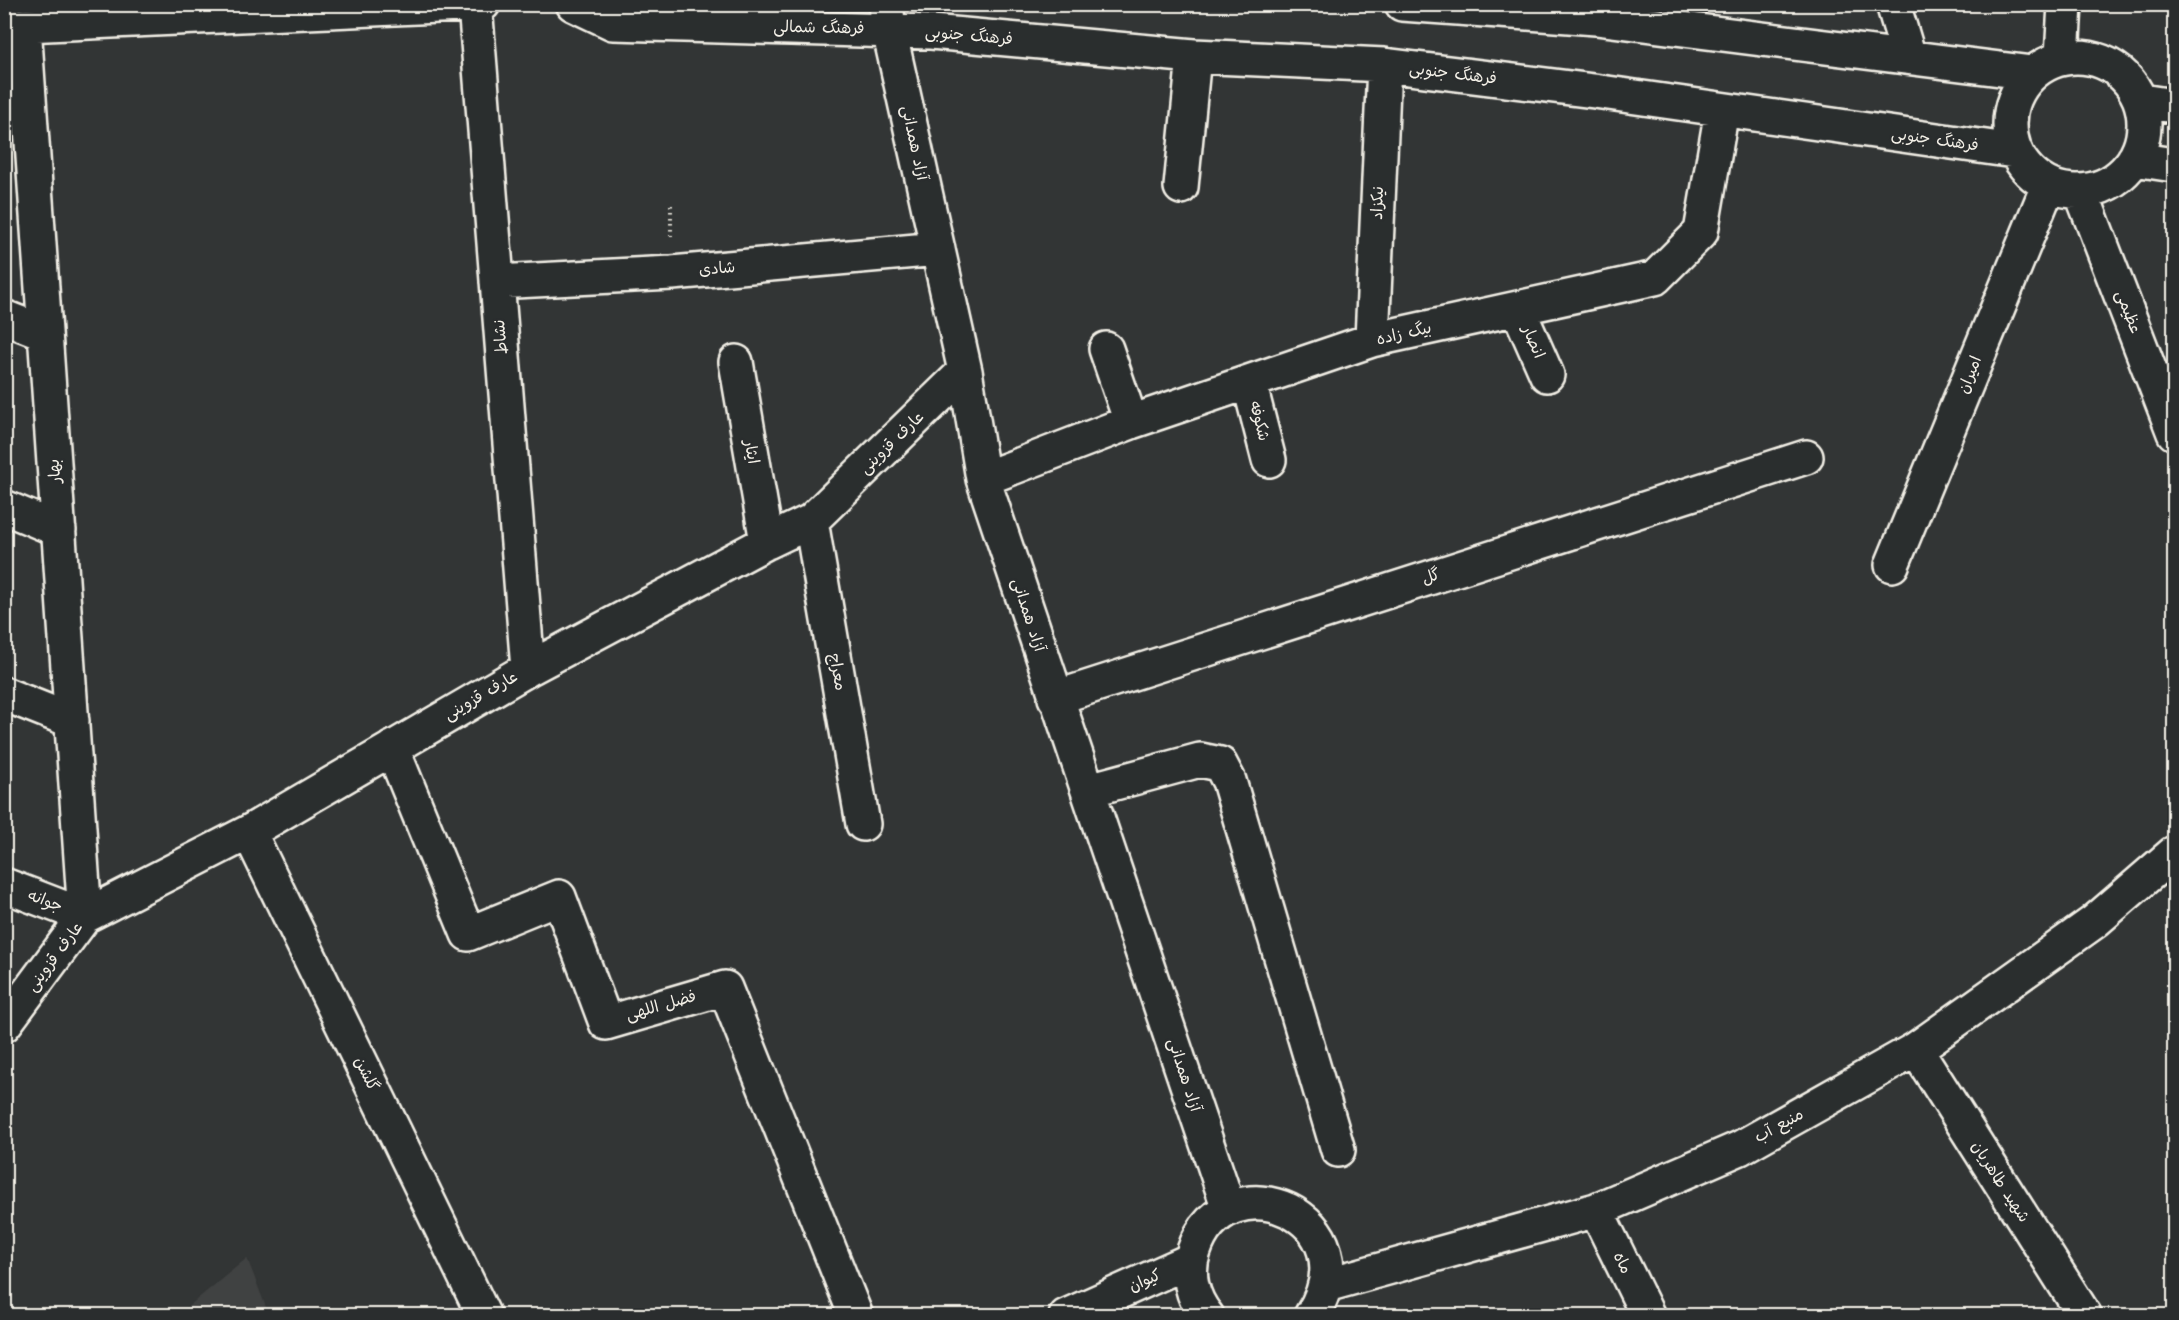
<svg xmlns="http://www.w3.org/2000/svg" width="2179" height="1320" viewBox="0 0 2179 1320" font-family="Kalam,'Playpen Sans Arabic',sans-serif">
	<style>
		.built { fill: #404242 }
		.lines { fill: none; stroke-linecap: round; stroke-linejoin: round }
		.minor-casing { stroke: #f4f1e8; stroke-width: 38 }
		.path { stroke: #f4f1e8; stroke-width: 4; stroke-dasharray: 1.5 4.5; stroke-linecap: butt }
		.minor { stroke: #2a2d2e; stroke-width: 33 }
		.labels { text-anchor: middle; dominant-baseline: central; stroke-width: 5; stroke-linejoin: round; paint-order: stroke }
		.street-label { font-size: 16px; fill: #f4f1e8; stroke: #2a2d2e }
	</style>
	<rect width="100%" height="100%" fill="#323535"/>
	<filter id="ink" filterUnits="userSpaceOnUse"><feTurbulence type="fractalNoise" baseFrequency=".0167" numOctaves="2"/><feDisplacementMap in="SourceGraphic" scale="12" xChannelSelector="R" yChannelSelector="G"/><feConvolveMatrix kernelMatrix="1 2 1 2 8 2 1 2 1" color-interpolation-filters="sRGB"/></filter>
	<g filter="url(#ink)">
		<path class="built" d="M247,1258L269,1315H178Z"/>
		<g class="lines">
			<g class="minor-casing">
				<path id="minor" d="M573,4L613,23L931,32L1194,56L1384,65L1594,91L2014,151
					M886,4L889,30L965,371L983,479L1229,1209
					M1402,4L1596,18L2032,73
					M1893,4L1909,57
					M475,5L528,669
					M4,26L483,4
					M2010 124a67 67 0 1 1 134 0a67 67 0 1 1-134 0Z
					M2062,57L2065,4
					M2141,101L2174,106
					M2134,159L2174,165
					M1181,187L1194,56
					M2081,192L2174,433
					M497,282L672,273L938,249
					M1518,309L1547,375
					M4,317L45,333
					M1372,340L1384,65
					M1106,349L1131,422
					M736,362L767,542
					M1249,382L1269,460
					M983,479L1131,422L1372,340L1655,278L1701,232L1722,110
					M4,507L59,530
					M811,521L863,824
					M1892,565L2048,186
					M4,694L72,721
					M1055,698L1806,457
					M392,748L468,934L559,897L606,1023L725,988L856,1316
					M1089,790L1200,760L1220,764L1229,781L1338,1150
					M249,832L484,1316
					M4,885L85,916L24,25
					M4,1025L85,916L249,832L528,669L767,542L811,521L965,371
					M1916,1049L2085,1316
					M1596,1210L1648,1316
					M1326,1285L1596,1210L1740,1148L1916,1049L2094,922L2174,853
					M1066,1316L1191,1260
					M1207,1316C1192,1298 1186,1273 1194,1251C1226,1154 1375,1218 1311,1316"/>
			</g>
			<path class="path" d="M671,205V236"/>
			<use href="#minor" class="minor"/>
		</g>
	</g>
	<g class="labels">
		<g class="street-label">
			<text transform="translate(819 28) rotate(1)">فرهنگ شمالی</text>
			<text transform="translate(969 36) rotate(5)">فرهنگ جنوبی</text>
			<text transform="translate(1453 74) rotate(7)">فرهنگ جنوبی</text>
			<text transform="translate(1935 140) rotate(8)">فرهنگ جنوبی</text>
			<text transform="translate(914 143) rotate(78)">آزاد همدانی</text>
			<text transform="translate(1378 203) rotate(-88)">نیکزاد</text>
			<text transform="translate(717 269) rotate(-5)">شادی</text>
			<text transform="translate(2128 312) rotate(69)">عظیمی</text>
			<text transform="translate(1404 334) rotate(-13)">بیگ زاده</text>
			<text transform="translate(501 337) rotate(-95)">نشاط</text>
			<text transform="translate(1533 342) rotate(67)">انصار</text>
			<text transform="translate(1970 375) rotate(-68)">امیران</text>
			<text transform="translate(1259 421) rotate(76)">شکوفه</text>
			<text transform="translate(892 443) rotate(-44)">عارف قزوینی</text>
			<text transform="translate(751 452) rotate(80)">ایثار</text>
			<text transform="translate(55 471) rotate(-94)">بهار</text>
			<text transform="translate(1431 577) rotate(-18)">گل</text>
			<text transform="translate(1028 615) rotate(72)">آزاد همدانی</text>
			<text transform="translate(837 672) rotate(80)">معراج</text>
			<text transform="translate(481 696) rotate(-30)">عارف قزوینی</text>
			<text transform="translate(45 901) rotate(21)">جوانه</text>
			<text transform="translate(55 957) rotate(-53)">عارف قزوینی</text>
			<text transform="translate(661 1006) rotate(-16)">فضل اللهی</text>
			<text transform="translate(366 1074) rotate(64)">گلشن</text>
			<text transform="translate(1184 1075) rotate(72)">آزاد همدانی</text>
			<text transform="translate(1779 1126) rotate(-29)">منبع آب</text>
			<text transform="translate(2000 1182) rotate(57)">شهید طاهریان</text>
			<text transform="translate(1622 1263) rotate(64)">ماه</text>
			<text transform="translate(1145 1281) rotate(-24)">کیوان</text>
		</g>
	</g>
	<rect width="2179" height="1320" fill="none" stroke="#2a2d2e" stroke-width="24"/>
	<rect x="12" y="12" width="2155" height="1296" fill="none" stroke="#f4f1e8" stroke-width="2" filter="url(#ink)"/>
</svg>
